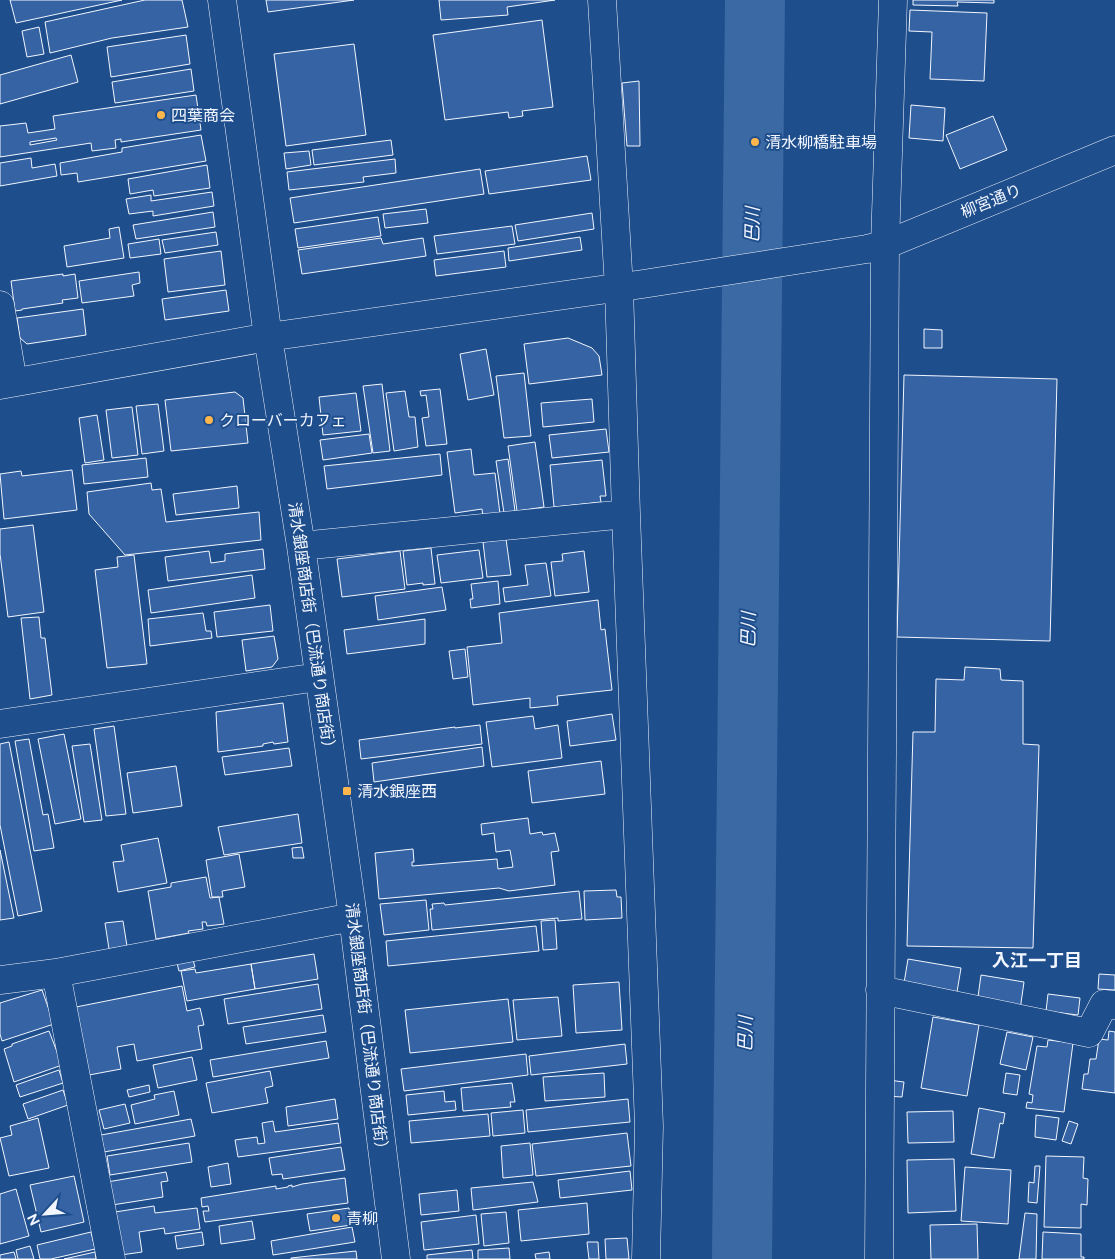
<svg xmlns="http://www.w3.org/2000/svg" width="1115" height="1259" viewBox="0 0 1115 1259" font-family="Raleway,'Noto Sans JP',sans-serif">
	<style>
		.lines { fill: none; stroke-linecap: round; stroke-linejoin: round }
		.river { stroke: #3b69a3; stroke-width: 60 }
		.building { fill: #3563a3; stroke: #f2f6ff; fill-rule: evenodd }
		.minor-casing { stroke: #f2f6ff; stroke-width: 29 }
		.minor { stroke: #1f4e8c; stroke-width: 28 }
		.poi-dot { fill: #ffb74d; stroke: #1f4e8c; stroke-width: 2 }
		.labels { text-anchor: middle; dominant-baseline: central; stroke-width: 4; stroke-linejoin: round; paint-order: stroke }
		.poi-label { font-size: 16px; fill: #f2f6ff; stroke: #1f4e8c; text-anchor: start }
		.street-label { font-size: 16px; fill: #f2f6ff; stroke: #1f4e8c }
		.water-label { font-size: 18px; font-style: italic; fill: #f2f6ff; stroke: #1f4e8c }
		.neighbourhood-label { font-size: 18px; font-weight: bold; fill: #f2f6ff; stroke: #1f4e8c }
	</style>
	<rect width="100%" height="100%" fill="#1f4e8c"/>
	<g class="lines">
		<path class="river" d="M742,1259L755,0"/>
	</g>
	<path class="building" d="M10,0H122L16,23Z
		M145,0H182L188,27L112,38L50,53L45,22Z
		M266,0H354L268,12Z
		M439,0H555L507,7L508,15L441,20Z
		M913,0H994V3L957,2L958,6L913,5Z
		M910,10L987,13L984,81L930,79L932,32L909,31Z
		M542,20L553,107L522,111L523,116L509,118L508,112L445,120L433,35Z
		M39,27L44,54L27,57L22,31Z
		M186,35L190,64L111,77L107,47Z
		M354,44L366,135L286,146L274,54Z
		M71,55L78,82L0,104V75Z
		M191,69L194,91L115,103L112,82Z
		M639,81L640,146H627L622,83Z
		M196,95L201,130L121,142V139L115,140L116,148L92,151L91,143L0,157V126L26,123L28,133L55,129L53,116ZM56,138L57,140L30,145V142Z
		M911,105L945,108L943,141L909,138Z
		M993,116L1007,150L960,169L946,135Z
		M201,135L206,161L78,182L77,173L61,175L60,163L122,152V148Z
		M391,140L393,155L314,165L312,150Z
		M309,151L311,165L286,169L284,153Z
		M587,156L591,180L489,194L485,171Z
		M31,158L32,168L55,164L57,176L0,186V163Z
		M395,159L396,173L363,177L364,182L289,190L287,172Z
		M207,165L210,188L154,196L153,190L130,194L128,179Z
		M480,169L484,194L294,223L290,198Z
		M212,192L214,206L153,216V211L129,214L126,199L151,195V201Z
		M426,209L428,223L385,228L383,214Z
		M213,212L215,227L136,239L133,225Z
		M592,213L594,229L518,241L515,225Z
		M378,217L381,236L298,248L295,229Z
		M512,226L515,244L437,254L434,236Z
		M119,227L124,258L67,267L64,246L110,238L109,229Z
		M216,232L218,245L165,253L162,240Z
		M580,237L582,250L509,261L508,248Z
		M381,238L383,244L423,238L426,256L302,274L298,250Z
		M159,239L161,254L130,258L128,244Z
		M221,251L225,285L168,292L164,259Z
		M504,251L506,267L436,276L434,260Z
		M139,272L140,283L132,285L134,296L82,303L79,281Z
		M63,274V276L75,274L78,298L62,300L63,303L22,309V310L15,311L11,281Z
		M226,290L229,311L165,320L162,299Z
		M83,309L86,335L27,344L20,338L17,318Z
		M924,329L942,330V348H924Z
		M568,338L592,348L599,356L602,375L529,384L524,344Z
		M486,349L494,395L468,400L460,354Z
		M524,373L531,436L504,438L496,376Z
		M904,375L1057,379L1050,641L897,637Z
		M382,384L390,451L373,453L363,386Z
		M440,389L447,444L426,446L422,418L429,417L426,395L421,396L420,391Z
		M405,391L409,417H415L418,447L394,451L386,393Z
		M235,392L243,398L248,443L171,451L165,400Z
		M356,393L361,431L323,435L319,397Z
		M592,399L594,422L543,427L541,403Z
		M158,404L164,451L142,454L136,406Z
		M132,407L138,455L112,458L106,410Z
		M97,415L104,460L85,463L79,418Z
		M606,429L609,452L552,458L549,435Z
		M369,434L372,453L323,460L320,440Z
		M535,442L544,507L517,511L508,446Z
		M471,449L474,475L495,473L500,514L483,517L482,509L455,513L447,452Z
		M440,454L442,475L327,489L324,466Z
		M146,458L148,477L84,484L82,465Z
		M508,459L515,511L504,513L496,461Z
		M602,460L606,496H600L601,502L554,507L550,465Z
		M72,470L77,510L4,519L0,474L21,471L22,476Z
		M151,483L152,490L161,489L166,522L259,512L261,540L125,555L89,514L87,492Z
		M237,486L239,508L176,515L173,494Z
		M33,525L44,612L8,617L0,554V529Z
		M506,539L511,575L487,577L483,542Z
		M431,548L435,584L423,585V583L407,585L403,551Z
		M263,549L265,569L168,581L165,557L209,551L211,563L225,561V554Z
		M479,550L483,578L441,583L437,555Z
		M400,551L405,589L342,597L337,559Z
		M584,551L589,592L555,596L551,562L563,561L562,554Z
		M134,555L147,664L107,668L95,570L118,567L117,557Z
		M546,563L551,596L505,602L503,588L528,585L525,565Z
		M252,575L255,598L151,613L148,590Z
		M498,581L500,604L471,608L470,599H473L471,584Z
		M442,587L446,610L378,620L375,596Z
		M598,600L601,630L605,629L612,690L557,696L558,705L530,708V698L473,705L467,647L502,643L499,613Z
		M270,605L273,631L217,637L214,612Z
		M203,613L206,631H211L212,638L150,646L148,619Z
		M39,617L41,638H45L52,695L30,699L21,618Z
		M425,619V644L347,654L344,630Z
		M274,636L278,659L272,667L246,671L242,640Z
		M465,649L468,677L453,679L449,651Z
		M965,667L1000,669L1001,680L1023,681V744L1039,745L1033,948L907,946L913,732H935L936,679L964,680Z
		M283,703L288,742L274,744L273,742L263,744V746L218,752L216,712Z
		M612,714L616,740L570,746L567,721Z
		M533,716L535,729L558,725L562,758L492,767L486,722Z
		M480,725L482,744L361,759L359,740L455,727V728Z
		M114,726L126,814L106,816L94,729Z
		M64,734L81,819L55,824L38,739Z
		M29,739L43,815L48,814L54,848L34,851L15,741Z
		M9,742L42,911L18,916L0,825V744Z
		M90,744L102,820L84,822L72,746Z
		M482,747L484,766L374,782L372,763Z
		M289,748L292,766L225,775L222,757Z
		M601,761L605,794L532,803L528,771Z
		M176,766L182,806L133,813L127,773Z
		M298,814L302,843L224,855L218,827Z
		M528,818L530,834L542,832L543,835L555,833L559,851L551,852L555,885L509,891L499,888L379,899L375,853L413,849L414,862H412V866L497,859L498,869L513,867L510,850L496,852L494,833L482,835L481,824Z
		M158,838L167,883L118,892L113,862L124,861L121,845Z
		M302,847L304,858H293L292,848Z
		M0,850L14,918L0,920Z
		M239,854L245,887L222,891L223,897H212L206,860Z
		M206,877L210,898L219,897L224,924L207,926L206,922H202L203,929L188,931L189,933L156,939L148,891L171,887V883Z
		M616,890L617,897H621L622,918L585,920L584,891Z
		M579,891L582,919L558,921V918L432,930L430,909H433L432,904L444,903L445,905Z
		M426,900L429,930L384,935L380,904Z
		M555,920L557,949L543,950L541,921Z
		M123,921L127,946L109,949L105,923Z
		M536,926L539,951L388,966L386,941Z
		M314,954L318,979L255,989L251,964Z
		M908,959L961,968L957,992L904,983Z
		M193,960L195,967L179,971L177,963Z
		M251,964L255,989L187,1001L181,971L195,969L196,973Z
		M1099,974L1115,975V990L1098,989Z
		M981,975L1024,982L1020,1010L977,1004Z
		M619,982L622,1030L576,1033L573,985Z
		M318,984L322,1009L228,1024L224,999Z
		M182,986L187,1011L200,1008L204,1025L198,1026L202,1049L137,1061L134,1044L117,1047L121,1069L89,1075L76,1007Z
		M42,990L54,1024L2,1041L0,1034V1003Z
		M1048,994L1080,998L1078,1015L1046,1011Z
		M558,997L562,1036L517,1040L513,1000Z
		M508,999L513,1042L410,1053L405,1010Z
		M323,1015L326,1032L246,1044L243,1027Z
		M933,1017L979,1025L967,1096L921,1088Z
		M49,1031L62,1065L14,1082L4,1049L12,1046V1044Z
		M1109,1031L1115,1032V1093L1082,1089L1084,1074H1088L1090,1059H1096L1099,1039L1108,1040Z
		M1007,1032L1033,1037L1026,1070L1000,1064Z
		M1048,1040L1073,1043L1064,1112L1026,1108L1027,1102L1032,1103L1033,1095L1029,1094L1037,1046L1047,1047Z
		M326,1041L329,1058L213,1077L210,1060Z
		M625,1044L627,1064L531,1075L529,1056Z
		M526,1054L528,1075L404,1091L401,1069Z
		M192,1057L197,1080L158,1088L153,1065Z
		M59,1070L63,1083L20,1097L16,1085Z
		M270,1071L273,1086L265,1088L268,1103L212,1113L206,1083Z
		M604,1073L605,1097L545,1101L543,1077Z
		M1006,1073L1020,1075L1017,1095L1003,1093Z
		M888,1080L904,1082L902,1097L886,1096Z
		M512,1083L515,1102H510L511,1107L463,1111L461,1088Z
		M149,1085L150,1092L129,1097L127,1090Z
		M63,1090L68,1105L28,1119L23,1104Z
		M174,1091L179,1115L135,1124L131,1105L155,1099L154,1095Z
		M444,1091L445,1102L455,1101L456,1110L408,1115L406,1095Z
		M335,1099L338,1119L288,1126L286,1107Z
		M628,1099L630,1122L528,1132L526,1110Z
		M125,1104L130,1123L104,1129L99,1110Z
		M979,1108L1005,1113L1003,1124L1000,1123L994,1158L971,1154Z
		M523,1110L525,1133L493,1136L491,1113Z
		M953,1111L954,1142L908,1143L907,1112Z
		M488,1114L490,1136L411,1143L409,1121Z
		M1036,1115L1059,1118L1056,1140L1035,1137Z
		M38,1118L49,1168L9,1176L0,1138L12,1135L10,1126Z
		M191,1119L195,1136L104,1152L101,1135Z
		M273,1121L275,1132L338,1123L341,1143L238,1157L235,1140L257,1137L258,1144L265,1143L262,1123Z
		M1069,1121L1078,1124L1071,1144L1062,1141Z
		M627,1133L631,1166L536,1176L532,1144Z
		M189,1143L192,1162L110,1175L107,1156Z
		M530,1143L533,1175L503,1178L501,1146Z
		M341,1147L345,1170L283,1179L282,1174L272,1175L269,1158Z
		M1046,1156L1084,1157L1083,1178L1088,1179L1087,1205L1081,1204V1228L1044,1227Z
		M954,1159L956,1211L908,1213L907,1160Z
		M228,1163L231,1184L211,1187L208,1167Z
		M1035,1166H1040L1037,1203L1028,1202L1029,1182L1034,1183Z
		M965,1167L1011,1170L1008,1224L961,1221Z
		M630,1171L632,1190L560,1198L558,1180Z
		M166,1172L168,1181L161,1182L163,1197L112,1205L107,1182Z
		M74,1176L84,1222L41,1232L30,1185Z
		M345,1178L348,1203L205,1222L203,1211H209L208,1206L202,1207L201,1198L276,1186V1189L288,1187V1186L292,1185V1187L302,1184Z
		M533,1182L538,1202L473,1210L471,1188Z
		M16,1189L29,1236L0,1244V1194Z
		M457,1190L459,1211L421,1215L419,1194Z
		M587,1203L589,1234L521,1241L518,1210Z
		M154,1206L155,1213L197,1208L200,1229L165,1234L164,1228L139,1232L142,1252L121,1255L115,1212Z
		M349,1208L351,1225L310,1231L307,1214Z
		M506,1212L509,1243L484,1246L481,1214Z
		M1025,1213L1037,1214L1036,1259H1019Z
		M476,1215L479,1244L424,1250L421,1222Z
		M252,1221L255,1239L221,1244L219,1226Z
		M977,1224L978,1259H931L930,1225Z
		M352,1227L355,1242L273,1255L271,1241Z
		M91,1232L95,1249L51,1259H40L37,1245Z
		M202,1232L204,1245L177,1249L175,1236Z
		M1043,1232L1081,1234V1257H1084V1259H1042Z
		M627,1238L629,1259H606L605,1239Z
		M587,1242H598L599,1259H589Z
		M30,1246L34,1259H18L16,1250Z
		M509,1248L510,1259H478V1250Z
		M472,1250L473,1259H427V1255Z
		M356,1251L357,1259H291V1258Z
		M14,1252L16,1259H0V1255Z
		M95,1252L96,1259H64Z
		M549,1252L550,1259H536L535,1254Z"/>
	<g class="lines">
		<g class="minor-casing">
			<path id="minor" d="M222,0L268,337L301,546L353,917L396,1259
				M602,0L619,288L626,514L649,1126L646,1259
				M0,305L13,382
				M0,385L268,337L643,284L867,249L885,245L1115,150
				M301,546L626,514
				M0,724L318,677
				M56,973L111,1259
				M0,980L56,973L353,917
				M880,990L1089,1033L1104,1004L1115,1005
				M879,1259L885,245L893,0"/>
		</g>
		<use href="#minor" class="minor"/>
	</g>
	<g class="poi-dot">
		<circle cx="161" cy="115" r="5"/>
		<circle cx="755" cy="142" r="5"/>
		<circle cx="209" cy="420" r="5"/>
		<rect x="342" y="786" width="10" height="10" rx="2.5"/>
		<circle cx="336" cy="1218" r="5"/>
	</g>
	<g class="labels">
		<g class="poi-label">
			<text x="171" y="115">四葉商会</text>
			<text x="765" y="142">清水柳橋駐車場</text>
			<text x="219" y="420">クローバーカフェ</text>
			<text x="357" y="791">清水銀座西</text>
			<text x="346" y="1218">青柳</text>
		</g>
		<g class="street-label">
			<text transform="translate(991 201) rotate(-22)">柳宮通り</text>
			<text transform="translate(312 629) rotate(82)">清水銀座商店街（巴流通り商店街）</text>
			<text transform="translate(367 1030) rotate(83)">清水銀座商店街（巴流通り商店街）</text>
		</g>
		<g class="water-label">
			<text transform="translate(752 225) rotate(-89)">巴川</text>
			<text transform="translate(748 630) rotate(-89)">巴川</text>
			<text transform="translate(745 1034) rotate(-89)">巴川</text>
		</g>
		<g class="neighbourhood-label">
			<text x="1037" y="960">入江一丁目</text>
		</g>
	</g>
	<g transform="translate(45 1214) rotate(244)" stroke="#1f4e8c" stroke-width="4" paint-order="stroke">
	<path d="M0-4L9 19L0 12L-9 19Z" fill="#f2f6ff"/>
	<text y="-8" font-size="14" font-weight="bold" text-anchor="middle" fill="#f2f6ff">N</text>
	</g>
</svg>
